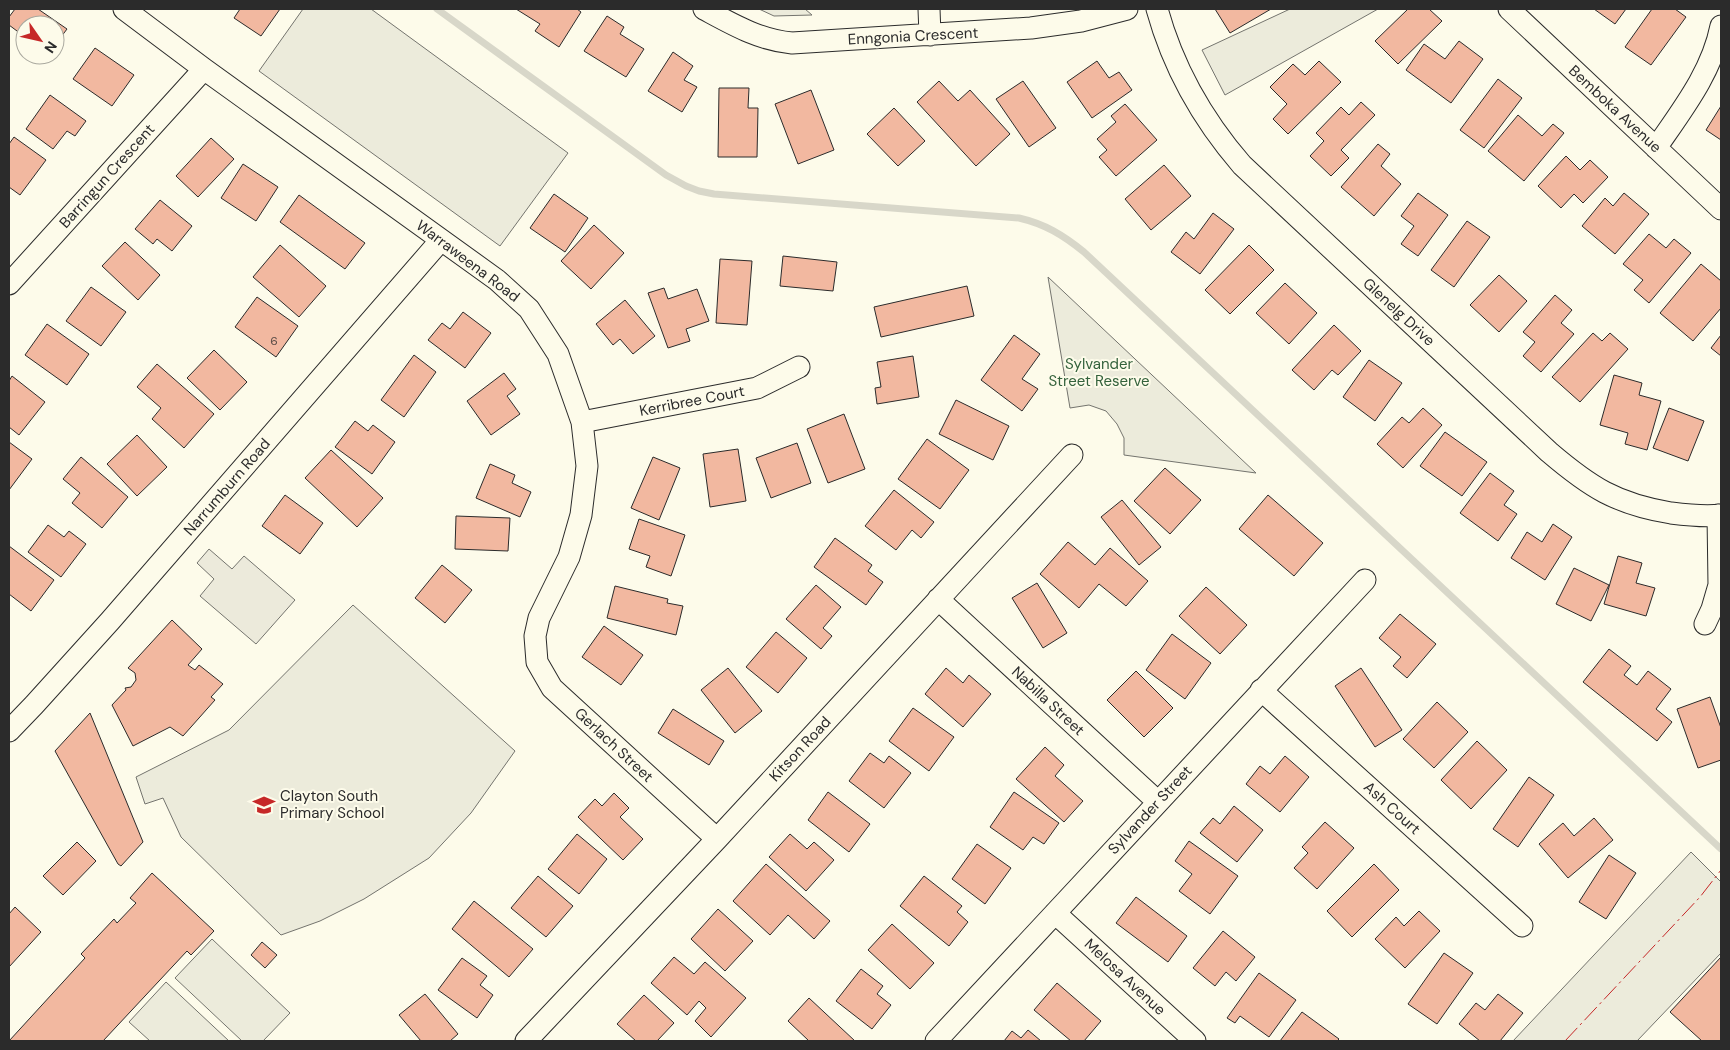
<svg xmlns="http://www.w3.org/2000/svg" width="1730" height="1050" viewBox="0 0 1730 1050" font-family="'DM Sans',sans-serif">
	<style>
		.green { fill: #ecebdb; stroke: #74746e }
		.parking { fill: #eceadb; stroke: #74746e }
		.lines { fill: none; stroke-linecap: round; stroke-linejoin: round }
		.stream { stroke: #d8d7c9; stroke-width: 7 }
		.building { fill: #f2b8a0; stroke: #2b2b2b }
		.minor-casing { stroke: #2b2b2b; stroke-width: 23 }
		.minor { stroke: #fdfbea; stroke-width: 21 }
		.power { stroke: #c62828; stroke-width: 1; stroke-dasharray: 18 4 2.5 4; stroke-linecap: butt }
		.labels { text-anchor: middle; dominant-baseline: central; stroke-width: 4; stroke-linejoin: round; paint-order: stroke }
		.number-label { font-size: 12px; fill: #5d4e48 }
		.street-label { font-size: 15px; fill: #2b2b2b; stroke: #fdfbea }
		.park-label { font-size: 15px; fill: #34623c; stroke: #fdfbea }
		.poi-label { font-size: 15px; fill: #2b2b2b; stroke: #fdfbea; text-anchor: start }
	</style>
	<rect width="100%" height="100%" fill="#fdfbea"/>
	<path class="green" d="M303,9H371L568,153L500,246L259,71Z
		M759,9H805L812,15L774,16Z
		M1290,9H1378L1225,95L1202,50Z
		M1048,277L1256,473L1124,455V438L1117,424L1106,411L1089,405L1070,408Z
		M353,605L515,751L471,813L429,858L364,899L320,921L281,935L181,837L163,798L145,804L136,777L229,730Z
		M1691,852L1721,882V953L1637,1041H1513Z
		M212,939L290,1013L263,1041H242L175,978Z
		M166,982L229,1041H150L129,1022Z"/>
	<path class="parking" d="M209,549L232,569L244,556L295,600L256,644L200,596L214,579L197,563Z"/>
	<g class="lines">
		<path class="stream" d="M437,9L666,175L686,186L699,191L714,194L1019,218C1045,224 1063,235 1084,252L1721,849"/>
	</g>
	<path class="building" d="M15,9H38L67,29L55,45V25H25V37L9,25V17Z
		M240,9H280L261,36L234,18Z
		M516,9H577L581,12L559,47L535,31L540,24Z
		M1215,9H1271L1230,33Z
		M1408,9H1429L1442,21L1398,64L1375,41Z
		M1594,9H1626L1615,24Z
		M1652,9H1675L1686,17L1651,65L1625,47Z
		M607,16L624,27L620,34L644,49L626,77L584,51Z
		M1459,41L1483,59L1451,103L1406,70L1424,44L1445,59Z
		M95,48L134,75L112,106L73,79Z
		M673,52L693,66L684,80L697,87L682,112L648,91Z
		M1097,61L1109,78L1119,72L1132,90L1092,118L1067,82Z
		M1319,61L1341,82L1288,134L1273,119L1287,104L1270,87L1293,64L1305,75Z
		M1498,79L1522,98L1484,148L1460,130Z
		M939,81L958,101L970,90L1010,134L976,166L917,102Z
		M1023,81L1056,128L1029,147L996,99Z
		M719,88H749L748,108H758L757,157H718Z
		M811,90L834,150L798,164L775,104Z
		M50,95L86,121L75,136L67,131L53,149L26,129Z
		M1361,102L1375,115L1341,150L1349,158L1331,176L1310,156L1324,141L1316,133L1341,107L1349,115Z
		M1125,104L1157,140L1116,176L1099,157L1107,150L1097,139L1116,122L1111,116Z
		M1721,106V140L1706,130Z
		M894,108L925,141L898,166L867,134Z
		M1518,115L1542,136L1553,124L1564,133L1524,181L1488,151Z
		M14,137L46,160L20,195L9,187V144Z
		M211,138L234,159L198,197L176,176Z
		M1378,144L1390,154L1381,166L1401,184L1374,216L1341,187Z
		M1566,156L1580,170L1590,160L1608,177L1583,203L1574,194L1561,208L1538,186Z
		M243,164L278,187L256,221L221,198Z
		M1164,165L1191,196L1151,230L1125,199Z
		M1418,193L1448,215L1418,256L1401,244L1414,226L1401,216Z
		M1624,193L1649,214L1615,254L1582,226L1605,198L1613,206Z
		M554,194L588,218L565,252L530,228Z
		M299,195L365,243L345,269L280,222Z
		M160,200L192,226L172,251L157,239L153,244L135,229Z
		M1213,213L1234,229L1200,274L1171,252L1186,232L1194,239Z
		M1467,221L1490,237L1454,287L1431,270Z
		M594,225L624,253L591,289L561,261Z
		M1649,234L1666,248L1674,239L1691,253L1649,303L1634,290L1643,280L1623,264Z
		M125,242L160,275L138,300L102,266Z
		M280,245L326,286L299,317L253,277Z
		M1249,245L1274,270L1230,314L1205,290Z
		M783,256L837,262L833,291L780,286Z
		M720,259L752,261L747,325L716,323Z
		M1701,264L1721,281V308L1693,341L1660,313Z
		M1499,275L1527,301L1499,332L1470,305Z
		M1285,283L1317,313L1289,344L1256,313Z
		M967,286L974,316L881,337L874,307Z
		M91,287L126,312L101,346L66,321Z
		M664,288L668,299L697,289L709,321L686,329L690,341L668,348L648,293Z
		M1555,295L1572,310L1561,323L1574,334L1541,372L1523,356L1535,342L1523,332Z
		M257,297L298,326L276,357L235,327Z
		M625,300L655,336L633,354L620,339L613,345L596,324Z
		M463,312L491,333L465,368L428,340L442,323L450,329Z
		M47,324L89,354L67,385L25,355Z
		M1334,325L1361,351L1338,375L1332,370L1314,390L1292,370Z
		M1593,333L1602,341L1610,333L1628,349L1580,402L1552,377Z
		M1014,335L1040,354L1022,379L1038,389L1022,411L981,380Z
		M1721,335V356L1711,348Z
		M214,350L247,382L220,410L187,378Z
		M414,355L436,372L404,417L381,400Z
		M913,356L919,397L877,404L875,388L881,387L877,362Z
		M1369,360L1402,383L1375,421L1343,397Z
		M157,364L214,414L184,448L152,419L161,408L137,387Z
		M504,373L516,389L507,396L520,414L491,435L467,401Z
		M1614,375L1642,383L1639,395L1661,401L1647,450L1625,444L1628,433L1600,425Z
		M12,376L45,402L19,435L9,427V381Z
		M956,400L1009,426L993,460L939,434Z
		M1423,408L1442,425L1403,468L1377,444L1402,417L1409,423Z
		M1669,408L1704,421L1688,461L1653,448Z
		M844,414L865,469L828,483L807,429Z
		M355,421L368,431L373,425L395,442L372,474L335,447Z
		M1445,432L1487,462L1462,496L1420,466Z
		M137,435L167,467L137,496L107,464Z
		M927,439L969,470L940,509L898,479Z
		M9,442L32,459L9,490Z
		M797,443L811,483L771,498L756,458Z
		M738,449L746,501L710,507L703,454Z
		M331,450L383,498L357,527L305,478Z
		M81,457L128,497L102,528L72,503L80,493L63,479Z
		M653,457L680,468L659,520L631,508Z
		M490,464L515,475L512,483L531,492L520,517L476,498Z
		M1165,468L1201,500L1170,534L1134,501Z
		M1490,473L1514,491L1504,505L1517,514L1498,541L1460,513Z
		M894,490L934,522L921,538L912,530L896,550L865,526Z
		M285,495L323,523L300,554L262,526Z
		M1268,495L1323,543L1294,576L1239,529Z
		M1122,500L1161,547L1139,565L1101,517Z
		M456,516L510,518L508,551L455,549Z
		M639,519L685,535L671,576L646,567L650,556L629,549Z
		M1553,524L1572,537L1545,580L1511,558L1527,532L1542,542Z
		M48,525L64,537L69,531L86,544L61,577L28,552Z
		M835,538L872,565L868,571L883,582L866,605L814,567Z
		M1068,542L1095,565L1110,548L1148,581L1126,606L1099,584L1079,608L1040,574Z
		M9,546L54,580L31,611L9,594Z
		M1618,556L1642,563L1636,583L1655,588L1646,616L1604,604Z
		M442,565L472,590L445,623L415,598Z
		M1574,568L1609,585L1591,621L1556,604Z
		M1037,583L1067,633L1043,648L1012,598Z
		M816,585L841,607L823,628L832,636L821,649L786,619Z
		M615,586L668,599L667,603L683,606L676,635L607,618Z
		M1206,587L1247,625L1220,654L1179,616Z
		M1400,614L1436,644L1407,678L1393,666L1401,657L1379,638Z
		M172,620L202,649L188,665L195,670L199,665L223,684L211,697L215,700L183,736L170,727L133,746L112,705L126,690L125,688L131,687L136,680L135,673L128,668Z
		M604,626L643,655L621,685L582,657Z
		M776,632L807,658L778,693L746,667Z
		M1172,634L1211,663L1185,699L1146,670Z
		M1609,649L1631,666L1624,675L1637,685L1648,671L1671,689L1656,709L1672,722L1657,741L1583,682Z
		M728,668L762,711L735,733L701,690Z
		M946,668L963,683L969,675L991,694L963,727L925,694Z
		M1361,668L1402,730L1375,747L1335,686Z
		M1136,671L1173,708L1144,737L1107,700Z
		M1710,697L1721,728V760L1698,768L1677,709Z
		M1437,702L1468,732L1434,768L1403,739Z
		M913,708L954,737L929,771L889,741Z
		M673,709L724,741L709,765L658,733Z
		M90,713L143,842L121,866L118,864L55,751Z
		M1477,741L1507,770L1471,809L1441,780Z
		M1045,747L1064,765L1055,776L1083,801L1064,822L1016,779Z
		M870,753L884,763L889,756L911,773L884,808L849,781Z
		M1285,756L1309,777L1280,812L1246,784L1260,766L1270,774Z
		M1529,777L1554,795L1518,847L1493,829Z
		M828,792L870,824L849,852L808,820Z
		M1014,792L1059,823L1044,844L1033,837L1023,850L990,827Z
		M614,793L629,808L620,817L643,839L623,860L578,817L595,799L602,806Z
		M1234,806L1263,830L1237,862L1200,833L1213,818L1220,824Z
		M1594,818L1613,840L1568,878L1539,844L1563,823L1574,836Z
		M1325,822L1354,848L1317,889L1294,868L1308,853L1302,847Z
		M577,834L607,859L579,894L548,869Z
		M790,834L807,849L814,842L834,860L806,891L769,857Z
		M1189,841L1238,876L1210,914L1179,891L1192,874L1175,861Z
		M77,842L96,861L63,895L43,876Z
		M977,844L1011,868L985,904L952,879Z
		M1609,855L1636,873L1606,919L1579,902Z
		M766,864L830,921L814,939L788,915L770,935L733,901Z
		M1374,864L1399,890L1352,937L1327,911Z
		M152,873L214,931L191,955L187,951L103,1041H9L85,958L81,954L114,919L117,923L136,903L130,898Z
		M538,876L573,906L546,937L511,908Z
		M924,876L962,906L957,912L968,922L949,946L900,906Z
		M1136,897L1187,936L1168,962L1116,923Z
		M474,901L533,949L509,977L452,929Z
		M15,907L41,932L9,967V914Z
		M718,909L753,941L725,971L691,939Z
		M1419,911L1440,931L1405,968L1375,939L1396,917L1404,926Z
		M892,924L934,963L910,989L868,950Z
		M1223,931L1255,957L1236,981L1226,972L1215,986L1193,968Z
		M262,942L277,955L265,968L251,955Z
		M1444,953L1473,973L1437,1024L1408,1004Z
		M674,957L694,974L705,962L746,998L711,1037L695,1021L706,1008L699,1001L687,1015L651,983Z
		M1721,957V1041H1702L1670,1012Z
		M462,958L487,976L480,985L493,995L477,1018L438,990Z
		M861,969L883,986L877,994L891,1005L872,1029L836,1001Z
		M1259,973L1296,1000L1269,1037L1240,1016L1235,1023L1227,1018Z
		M1057,983L1101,1021L1084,1041H1071L1034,1010Z
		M425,994L458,1034L450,1041H421L399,1015Z
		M1498,994L1523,1013L1500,1041H1480L1459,1024L1476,1003L1485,1010Z
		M644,995L674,1023L657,1041H636L617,1024Z
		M809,998L855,1041H809L788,1021Z
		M1302,1012L1339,1039L1337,1041H1280Z
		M1028,1030L1041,1041H1004L1012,1031L1021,1038Z"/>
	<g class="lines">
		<g class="minor-casing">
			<path id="minor" d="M124,9L204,69L497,280L529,309L558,354L582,422L587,466L581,515L569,557L539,618L535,636L537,662L552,688L717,839
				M704,9C732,24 759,40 792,43L1031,28L1081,21L1127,9
				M929,9L930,35
				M1157,9C1173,67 1203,120 1242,165L1549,452C1590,487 1616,504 1671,513C1687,515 1705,517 1721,515
				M1509,9L1721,209
				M1656,148C1682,110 1712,72 1721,26
				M9,284L204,69
				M582,422L757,388L799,367
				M938,599L1158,802
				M1705,624L1712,609L1719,585L1718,515
				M1261,690L1522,926
				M9,731L34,705L110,621L441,240
				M1055,913L1195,1041
				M526,1041L717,839L1072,455
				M936,1041L1365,580"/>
		</g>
		<use href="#minor" class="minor"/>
		<path class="power" d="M1565,1041L1700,897L1721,870"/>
	</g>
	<defs>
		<g id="school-bare" transform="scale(1.725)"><path d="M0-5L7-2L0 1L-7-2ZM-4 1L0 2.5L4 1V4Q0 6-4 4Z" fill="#c62828" stroke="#fdfbea" stroke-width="2.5" paint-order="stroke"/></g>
	</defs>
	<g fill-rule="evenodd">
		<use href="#school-bare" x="264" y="805"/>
	</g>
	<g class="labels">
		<g class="number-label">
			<text x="274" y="341">6</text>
		</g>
		<g class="street-label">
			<text transform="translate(913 36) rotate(-3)">Enngonia Crescent</text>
			<text transform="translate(1615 109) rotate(43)">Bemboka Avenue</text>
			<text transform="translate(107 176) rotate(-48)">Barringun Crescent</text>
			<text transform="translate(468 261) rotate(37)">Warraweena Road</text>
			<text transform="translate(1399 312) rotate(43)">Glenelg Drive</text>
			<text transform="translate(692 401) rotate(-11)">Kerribree Court</text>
			<text transform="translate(227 487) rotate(-49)">Narrumburn Road</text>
			<text transform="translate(1048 701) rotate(43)">Nabilla Street</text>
			<text transform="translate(614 745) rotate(43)">Gerlach Street</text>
			<text transform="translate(800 749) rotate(-47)">Kitson Road</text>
			<text transform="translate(1392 808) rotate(42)">Ash Court</text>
			<text transform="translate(1150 810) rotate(-47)">Sylvander Street</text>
			<text transform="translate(1125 977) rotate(43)">Melosa Avenue</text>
		</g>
		<g class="park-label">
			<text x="1099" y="364">Sylvander<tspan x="1099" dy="17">Street Reserve</tspan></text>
		</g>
		<g class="poi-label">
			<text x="280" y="796">Clayton South<tspan x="280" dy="17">Primary School</tspan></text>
		</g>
	</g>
	<rect width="1730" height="1050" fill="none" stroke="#2b2b2b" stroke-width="20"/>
	<g transform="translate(40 40) rotate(124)"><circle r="24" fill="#fdfbea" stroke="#a9a89e"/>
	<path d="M0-4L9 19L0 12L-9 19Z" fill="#c62828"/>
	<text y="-8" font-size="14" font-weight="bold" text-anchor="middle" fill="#2b2b2b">N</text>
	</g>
</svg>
